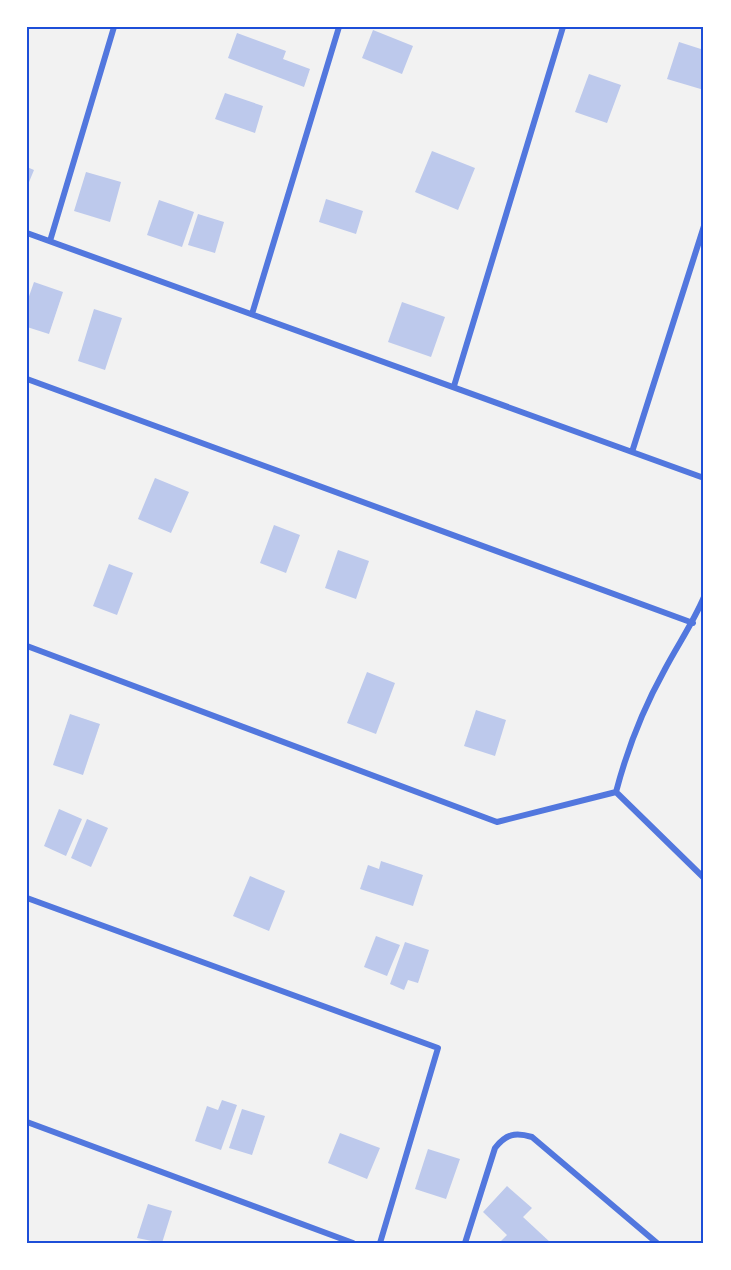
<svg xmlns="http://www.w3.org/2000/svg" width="731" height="1270" viewBox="0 0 731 1270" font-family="Mulish,sans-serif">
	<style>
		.building { fill: #bdc9ec }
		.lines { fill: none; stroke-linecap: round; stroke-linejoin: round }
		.minor { stroke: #5277de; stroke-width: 6 }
		.neatline { fill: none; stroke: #1d4ed8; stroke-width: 2 }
	</style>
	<rect width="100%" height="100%" fill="#f2f2f2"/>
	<path class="building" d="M373,30L413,46L402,74L362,58Z
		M237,33L286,51L283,59L310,69L304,87L228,58Z
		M679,42L704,50V90L667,79Z
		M589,74L621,85L607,123L575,112Z
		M225,93L263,106L255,133L215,119Z
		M432,151L475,168L458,210L415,192Z
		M27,167L34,170L27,187Z
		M86,172L121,182L110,222L74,211Z
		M326,199L363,211L356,234L319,222Z
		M159,200L194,212L182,247L147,235Z
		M198,214L224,222L215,253L188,245Z
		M34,282L63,292L49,334L27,327V302Z
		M402,302L445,317L431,357L388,342Z
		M94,309L122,318L105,370L78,361Z
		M155,478L189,492L171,533L138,519Z
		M274,525L300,535L286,573L260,563Z
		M338,550L369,561L356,599L325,588Z
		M109,564L133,573L117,615L93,606Z
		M367,672L395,683L376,734L347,723Z
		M476,710L506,720L495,756L464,746Z
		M70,714L100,724L83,775L53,765Z
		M59,809L82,819L66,856L44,846Z
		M87,819L108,828L91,867L71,858Z
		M381,861L423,875L413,906L360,889L368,865L379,869Z
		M250,876L285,891L269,931L233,916Z
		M376,936L400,945L387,976L364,967Z
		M405,942L429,950L418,983L408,980L404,990L390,984Z
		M222,1100L237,1105L221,1150L195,1141L207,1106L218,1110Z
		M242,1109L265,1116L252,1155L229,1148Z
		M340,1133L380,1148L367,1179L328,1163Z
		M428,1149L460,1159L446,1199L415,1189Z
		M507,1186L532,1208L523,1217L551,1243H499L507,1235L483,1212Z
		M148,1204L172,1211L162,1243L137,1238Z"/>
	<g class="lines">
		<path class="minor" d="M27,233L704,478
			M50,241L114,27
			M252,314L339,27
			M27,379L693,623
			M454,386L563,27
			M632,452L704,226
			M27,646L497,822L616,792
			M616,792C627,750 643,709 664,671C677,646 693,623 704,597
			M616,792L704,878
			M27,898L438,1048L380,1243
			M27,1122L353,1243
			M465,1243L495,1148C506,1134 515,1132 532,1137L657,1243"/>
	</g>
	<rect width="731" height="1270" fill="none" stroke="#ffffff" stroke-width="57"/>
	<rect x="28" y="28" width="674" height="1214" class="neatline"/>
</svg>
